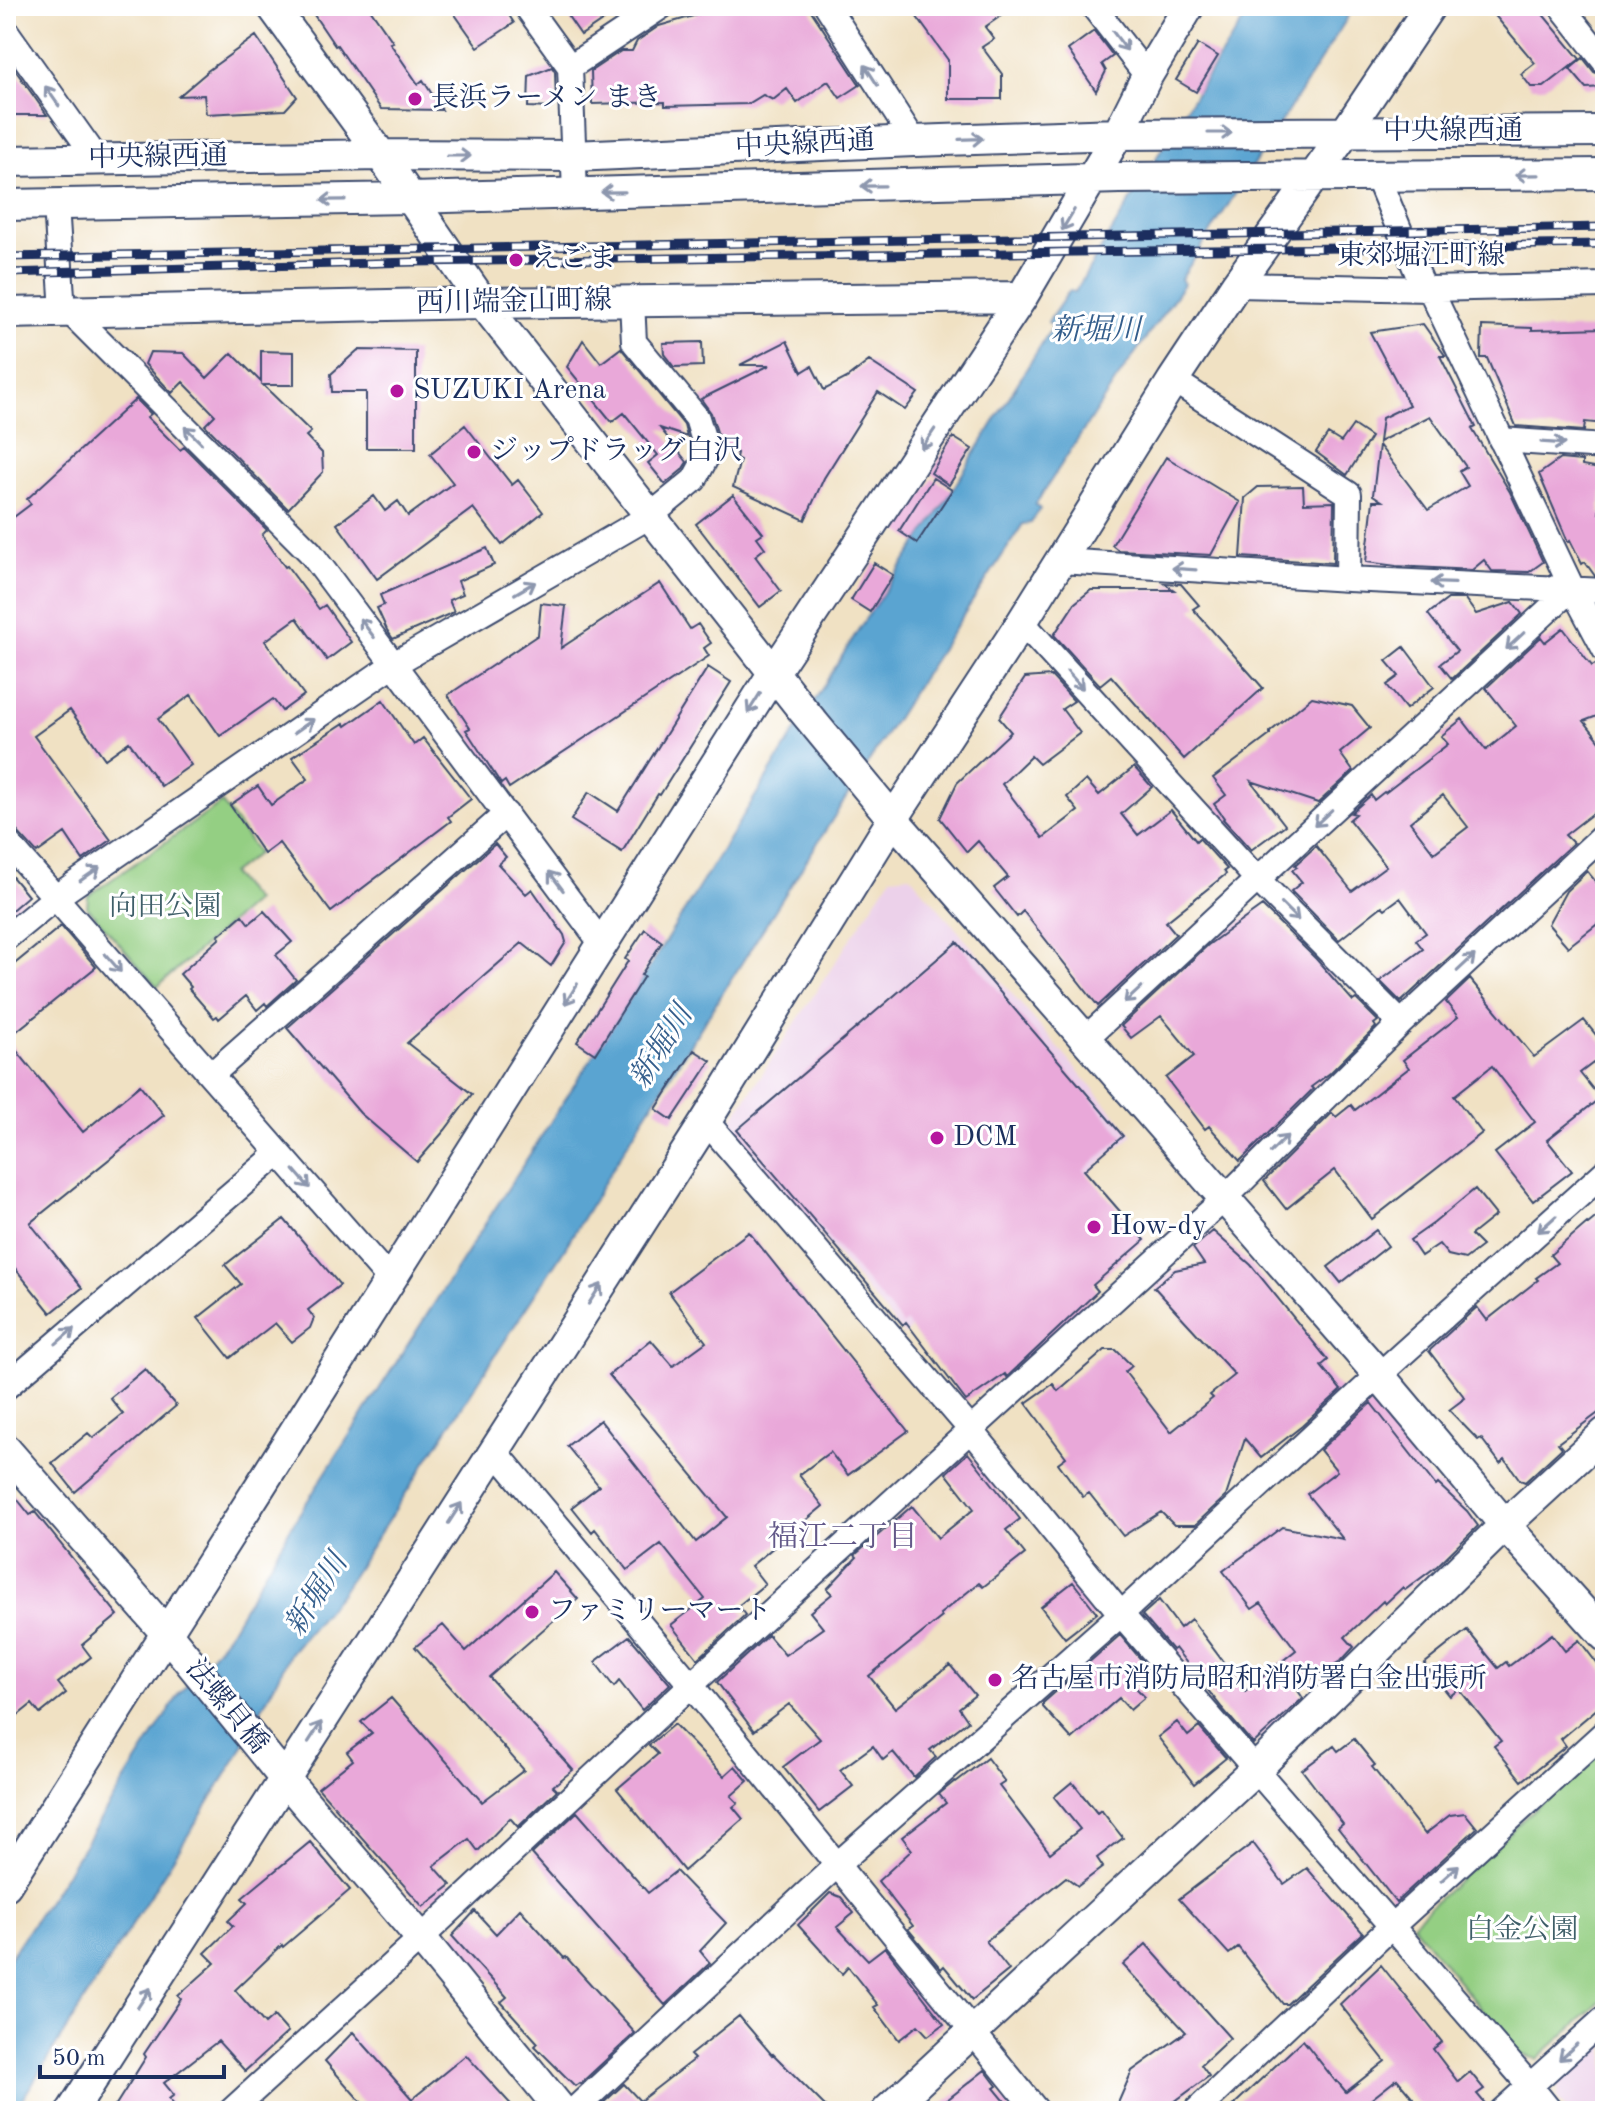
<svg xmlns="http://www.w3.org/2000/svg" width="1611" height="2117" viewBox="0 0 1611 2117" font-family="'Old Standard TT','Noto Serif JP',serif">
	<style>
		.built { fill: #ecd1ea }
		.green { fill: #94cf83; stroke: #587f70; stroke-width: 2 }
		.water { fill: #5aa4d1; stroke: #3a6a98; stroke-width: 2 }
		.building { fill: #e9a8d9; fill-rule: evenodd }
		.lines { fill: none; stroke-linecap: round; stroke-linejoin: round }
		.minor-casing { stroke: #3b4a6d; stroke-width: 28 }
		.tertiary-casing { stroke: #3b4a6d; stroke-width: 34 }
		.minor { stroke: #fff; stroke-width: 24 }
		.tertiary { stroke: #fff; stroke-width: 30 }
		.rail-casing { stroke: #1b2f5e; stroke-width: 9 }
		.rail { stroke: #fff; stroke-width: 6; stroke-dasharray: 18; stroke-linecap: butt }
		.oneway { stroke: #8d97ae }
		.poi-dot { fill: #b5179e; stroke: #fff; stroke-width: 3 }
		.labels { text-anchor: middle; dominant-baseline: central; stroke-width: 6; stroke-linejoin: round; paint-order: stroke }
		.poi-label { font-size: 28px; fill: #1b2f5e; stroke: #fff; text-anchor: start }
		.street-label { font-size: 28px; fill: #1b2f5e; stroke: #fff }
		.park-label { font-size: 28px; fill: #3f5f69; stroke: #fff }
		.water-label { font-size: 30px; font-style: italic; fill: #345e8c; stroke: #fff }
		.neighbourhood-label { font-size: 30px; fill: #635989; stroke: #fff }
	</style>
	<rect width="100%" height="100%" fill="#fff"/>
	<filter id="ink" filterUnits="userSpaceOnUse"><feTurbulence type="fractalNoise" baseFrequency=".0125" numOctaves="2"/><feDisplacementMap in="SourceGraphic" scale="16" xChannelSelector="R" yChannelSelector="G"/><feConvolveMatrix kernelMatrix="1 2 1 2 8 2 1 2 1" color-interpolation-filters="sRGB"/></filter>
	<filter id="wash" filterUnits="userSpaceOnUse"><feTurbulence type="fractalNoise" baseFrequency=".006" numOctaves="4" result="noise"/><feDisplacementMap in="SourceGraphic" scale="32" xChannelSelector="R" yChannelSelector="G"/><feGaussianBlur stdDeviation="1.8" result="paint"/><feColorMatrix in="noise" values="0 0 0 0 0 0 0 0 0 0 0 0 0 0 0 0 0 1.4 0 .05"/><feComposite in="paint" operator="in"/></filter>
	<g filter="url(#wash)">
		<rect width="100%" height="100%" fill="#f0e1c3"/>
		<path class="built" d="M910,875L1133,1135L904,1335L736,1135L732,1120L891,877Z
			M1605,2040V2111H1568L1558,2099L1559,2083Z"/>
		<path class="green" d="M222,803L258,853L231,874L255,901L157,987L87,907L88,896Z
			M1605,1742V1998L1537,2059L1518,2054L1412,1924Z"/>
		<path class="water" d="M1253,6H1355L1181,279L1184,284L1115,382L1035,505L1040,509L1031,523L1023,524L911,695L631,1138L565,1248L341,1593L291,1652L237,1757L15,2111H6V1963L62,1880L180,1693L227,1636L294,1522L639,984L860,627L942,507L1052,327L1048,322L1069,291L1075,292L1186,109Z"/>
		<g id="blocks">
			<path class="building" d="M308,6H368L393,42L390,43L418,84L423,80L442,110L381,109L337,45L335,46Z
				M449,6H503L514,23L478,47Z
				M561,6H624L581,35Z
				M691,6H808L860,85L840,98L828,81L797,103L787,89L773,100L763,95L748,104L665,106V102L592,104L591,71L621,51H632L637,41L659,26L697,15Z
				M909,6H1015L985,27L994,39L982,47L1002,74V99H948V60Z
				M1487,6H1536L1580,59L1544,87H1531L1521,74L1535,63Z
				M1094,31L1113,56L1102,64L1106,71L1096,91L1068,50Z
				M256,36L297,97L285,110L206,114L204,95L179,96L206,73V72Z
				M1198,44L1218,56L1196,92L1176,80Z
				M6,57L47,115H6Z
				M1583,58L1594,72L1605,77V87L1586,88L1570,69Z
				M552,67L555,72L556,103L551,108L528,107L529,76Z
				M1423,324L1444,354L1445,356H1440L1476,427L1472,429L1510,492L1543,562L1529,572L1492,571L1484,560L1472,570L1396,566L1366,562L1373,501H1382L1373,495L1379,445L1428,510L1468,486L1459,471L1466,467L1430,416L1379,442L1382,418L1409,405L1370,332Z
				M1482,326L1532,328V330L1605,328V424L1585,422L1584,431L1516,426L1487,358H1481Z
				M583,340L601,363L621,348L684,425L687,437L660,428L687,462L682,470L665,484L648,463L658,455L624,413L612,422L567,367Z
				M787,341L802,372L812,366L824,390L847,378L869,361L918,393L905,410L878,392L824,478L805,520L733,487L740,460L736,458L737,453L722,448L711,413L701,399L770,365H740Z
				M702,342L703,366L674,367L664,354L663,343Z
				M358,350L416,351V448H366V392H332L331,374Z
				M261,351L294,352V385H263L311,432L306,436L322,453L323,472L288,509L205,425L215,415L183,382L172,393L145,364L150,352L183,353L207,378L232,353L261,382Z
				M136,399L151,414L147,417L180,450L184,447L267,530L262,535L285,567L287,566L319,609L325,605L351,642L327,660L297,618L265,641L304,695L282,711L273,699L220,736L191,695L158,719L191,765L161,786L129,742L105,759L70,710L34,736L111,840L83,860L65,833L37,853L17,831L6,826V523L31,504L27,499Z
				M465,425L512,485L518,480L543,512L502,545L473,508L377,579L337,524L374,496L385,511L398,501L408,516L453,483L430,454Z
				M1353,425L1371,437L1347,475L1316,452L1328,434L1341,442Z
				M953,437L972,449L949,485L931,473Z
				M1166,457L1240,502L1211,555L1118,550L1112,545Z
				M1560,459L1582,461V466L1605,470L1599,513H1605V576H1595L1585,562L1582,564L1570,540L1568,542L1539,474Z
				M933,478L952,490L917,543L899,531Z
				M1303,486L1304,503L1334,502L1333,563L1241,557L1245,498L1258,487Z
				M733,495L763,533L757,537L765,548L755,556L781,591L760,607L696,524Z
				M487,548L494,565L458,581L463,594L449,600L454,612L393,639L387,630L377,608L384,605L380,595Z
				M874,563L893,575L870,612L851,600Z
				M660,583L690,629L698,624L711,643L704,648L709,656L509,788L505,781L501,784L466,730L470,728L448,695L538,635L541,603L566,606L561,648Z
				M1164,583L1181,584L1199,605L1193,609L1263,688L1184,759L1111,676L1100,685L1054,635L1075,603L1091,590H1174Z
				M1448,599H1465L1476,614L1513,602L1522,614L1452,679L1440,664L1457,651L1428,614Z
				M1563,628L1592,666L1595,664L1605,677V713L1584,721L1605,747V804L1565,835L1573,843L1401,1002L1380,981L1423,949L1416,940L1426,933L1400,898L1385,909L1382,906L1339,940L1291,891L1302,882L1292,870L1297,867L1295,865L1316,846L1352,891L1386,866L1349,820L1356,814L1351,813L1371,795L1374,800L1384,792L1385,793L1448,744L1441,736L1462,719L1486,750L1516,726L1486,688L1541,637L1545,642ZM1443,795L1468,827L1434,853L1410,822Z
				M1404,647L1434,687L1406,709L1387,685L1399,676L1386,661Z
				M708,667L731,682L660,795L658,794L622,852L571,820L589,792L618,811Z
				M1051,676L1074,701L1062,709L1080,733L1039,764L1031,756L1002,784L1043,838L1078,811L1067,797L1086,780L1099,795L1134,767L1152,787L1121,814L1138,835L1171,810L1196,841L1199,838L1227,869L1224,871L1226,874L1166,922L1176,934L1098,1006L1023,911L1017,917L994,888L1008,877L978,841L967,852L940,818L957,783L1011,732L999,718L1025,678Z
				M1312,697L1352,706L1370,728L1340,753L1353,771L1318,803L1251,781L1285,825L1251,850L1223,819L1224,818L1214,804L1226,795L1213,778L1270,735V732Z
				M383,700L414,745L423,738L471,799L448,817L451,821L331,912L279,843L264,854L230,805L258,786L271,805L308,779L292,757L344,723L346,726Z
				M495,844L506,857L498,864L526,894L532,889L564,935L566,942L551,966L522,943L407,1043L472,1094L445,1130L417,1162L360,1113L287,1028Z
				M6,864L12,871L9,873L28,896L6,915Z
				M1587,871L1605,893V918L1568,947L1548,924L1566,891Z
				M1262,906L1316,959L1353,1001L1356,999L1378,1021L1374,1024L1376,1027L1330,1073L1311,1087L1313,1089L1240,1161L1209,1126L1205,1129L1166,1078L1194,1056L1161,1016L1131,1038L1121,1026L1208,945Z
				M264,911L292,942L276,955L296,980L267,1006L265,1003L257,1010L246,996L219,1019L217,1016L214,1018L189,989L191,987L180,974L220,938L218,936L242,915L249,924Z
				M61,926L96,967L7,1039L83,1132L140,1085L164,1115L30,1223L82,1288L51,1313L6,1257V971Z
				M645,929L662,942L641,975L644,976L595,1054L577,1042L628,961L625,959Z
				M957,942L1123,1136L1084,1170L1145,1240L1093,1285L1098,1291L1007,1377L1005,1374L966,1401L906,1322L903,1325L737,1130Z
				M1470,979L1534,1057L1584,1020L1605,1046V1054L1580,1073L1600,1098L1547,1140L1572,1171L1533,1201L1495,1153L1535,1122L1492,1066L1454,1096L1482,1133L1372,1219L1335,1170L1286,1209L1264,1181L1332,1113L1336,1117L1351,1105L1355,1110L1409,1068L1403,1060L1458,1017L1446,1002Z
				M694,1050L711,1061L672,1120L656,1109Z
				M1475,1189L1496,1215L1471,1235L1482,1246L1465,1259L1448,1255L1439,1244L1421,1256L1410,1240L1434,1223Z
				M1605,1210V1408L1558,1443L1562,1448L1525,1482L1520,1480L1505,1459L1500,1463L1481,1438L1478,1440L1449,1410L1465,1398L1429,1351L1477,1307L1487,1320L1538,1280L1536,1278L1557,1263L1550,1255L1587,1223L1588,1224Z
				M284,1219L340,1285L308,1310L314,1318L310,1328L292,1342L275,1323L230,1358L198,1318L241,1284L225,1265Z
				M1376,1230L1388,1246L1341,1283L1328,1267Z
				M1213,1231L1251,1265L1328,1360L1321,1366L1341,1390L1302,1426L1261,1458L1245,1439L1226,1496L1195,1525H1174L1161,1512L1123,1536L1089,1493L1083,1497L1058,1463L1066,1457L1026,1403L1053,1384L1058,1391L1105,1350H1116L1132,1366L1125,1372L1171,1432L1213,1398L1210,1395L1235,1375L1154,1287L1175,1270L1204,1264L1193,1248Z
				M749,1232L908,1431L848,1475L830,1452L799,1475L823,1506L751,1566L765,1584L738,1606L745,1615L698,1659L671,1625L705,1599L661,1544L627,1570L595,1529L592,1532L572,1507L599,1486L567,1446L600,1420L696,1542L727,1517L609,1375L651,1340L673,1366L706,1342L669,1292Z
				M145,1369L176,1406L75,1492L52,1463L88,1433L93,1438L123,1414L110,1398Z
				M1371,1403L1436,1486L1438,1484L1467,1511L1478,1526L1437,1566L1405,1590L1403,1587L1385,1604L1383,1601L1345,1637L1354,1647L1342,1660L1296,1688L1303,1698L1253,1744L1222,1708L1175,1648L1172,1650L1142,1615L1159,1600L1180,1628L1191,1619L1245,1691L1296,1650L1261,1603L1252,1609L1223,1571L1282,1527L1343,1539L1307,1494L1337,1471L1320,1450Z
				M968,1453L1020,1519L1006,1530L1025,1554L983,1587L979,1583L940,1614L942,1617L869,1676L895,1708L950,1665L975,1695L959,1708L968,1721L930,1750L936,1757L914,1777L893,1752L883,1760L873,1746L840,1770L853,1786L819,1812L783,1767L820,1739L789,1704L754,1731L717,1682L768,1635L785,1655L823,1628L810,1612L832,1594L827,1589L857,1557L855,1555L912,1506L938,1538L974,1509L946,1473Z
				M6,1485L30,1515L35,1512L118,1615L82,1645L91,1657L58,1683L66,1693L40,1714L32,1704L6,1725Z
				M554,1572L578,1599L489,1677L573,1770L553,1786L557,1790L518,1827L510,1818L478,1851L469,1839L434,1866L451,1885L423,1907L318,1788L353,1760L347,1752L372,1733L361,1722L391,1698L482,1802L524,1770L415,1647L443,1625L466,1651Z
				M1073,1582L1097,1613L1065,1638L1041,1607Z
				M1467,1630L1498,1668L1506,1662L1509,1666L1552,1634L1565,1651L1579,1640L1605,1674V1702L1561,1739L1566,1746L1522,1781L1494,1746L1501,1741L1459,1689L1450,1696L1424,1664Z
				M1120,1635L1150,1670L1133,1685L1145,1697L1130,1710L1119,1698L1072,1739L1043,1707V1703Z
				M629,1636L670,1684L642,1710L619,1681L614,1687L595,1662Z
				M1177,1722L1188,1736L1199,1727L1226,1758L1194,1784L1158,1737Z
				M674,1724L724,1776L735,1766L748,1781L731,1796L738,1803L733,1807L743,1819L684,1871L617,1789L658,1754L649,1745Z
				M1354,1739L1375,1765L1372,1767L1425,1834L1450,1815L1465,1813L1477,1828L1396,1902L1338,1828L1343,1824L1302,1770L1334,1746L1338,1751Z
				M987,1758L1005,1782L999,1786L1050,1853L1080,1829L1054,1797L1072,1782L1097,1813L1101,1810L1123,1838L1097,1858L1103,1867L1078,1886L1066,1877L986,1941L1009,1970L972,2000L944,1966L941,1969L908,1929L913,1926L878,1881L912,1850L902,1837L946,1803L939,1794L955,1781L956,1782Z
				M577,1812L648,1893L676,1871L726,1923L700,1951L710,1963L665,2005L532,1854Z
				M310,1842L350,1890L283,1947L282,1945L235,1990L265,2024L274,2016L288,2032L245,2071L218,2041L164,2083L174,2095L169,2099L179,2111H112L146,2057L144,2054L181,1999L178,1996L215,1963L205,1953L233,1926L228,1921L247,1903L242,1898Z
				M1253,1843L1284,1884L1307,1868L1363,1933L1287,2004H1283L1238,1947L1229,1954L1179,1899Z
				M830,1893L841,1897L854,1913L837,1927L868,1960L885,1947L944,2024L928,2036L918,2025L899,2040L874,2007L878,2005L848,1967L842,1974L798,1925Z
				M520,1909L564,1958L566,1957L635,2033L580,2084L579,2083L575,2086L535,2046L538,2043L501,2002L507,1997L452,1936L475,1911L496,1934Z
				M1146,1944L1230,2038L1201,2065L1209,2076L1174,2102L1181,2111H1124L1118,2103L1132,2071L1186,2032L1123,1965Z
				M1381,1965L1442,2042L1433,2049L1458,2082L1470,2072L1484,2089L1477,2094L1488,2107L1487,2111H1424L1397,2079L1360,2108L1363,2111H1227L1303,2040L1336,2082L1337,2081L1346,2092L1385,2061L1340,2004Z
				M739,2016L772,2055L773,2054L830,2111H605L600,2106L624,2084L640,2101L694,2059L690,2055Z
				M353,2032L412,2099L466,2055L517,2111H369L325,2061Z
				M985,2070L997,2086L994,2088L1013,2111H933Z"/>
		</g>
	</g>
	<g filter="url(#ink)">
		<use href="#blocks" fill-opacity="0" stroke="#3b4a6d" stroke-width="2"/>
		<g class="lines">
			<g class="minor-casing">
				<path id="minor" d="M526,6L570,67L575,193
					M827,6L914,141
					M1093,6L1147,76
					M1561,6L1605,62
					M6,31L97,159
					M570,67L662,6
					M1377,176L1424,289
					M56,204L63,312
					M1236,285L1430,289L1605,285
					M1430,289L1572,588L1605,650
					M70,312L310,552L602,944
					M1173,380L1349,494L1348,579
					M1501,440L1605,447
					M1060,561L1348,579L1605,591
					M1022,622L1257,879L1401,1023
					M6,841L390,1280
					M6,938L56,897L394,664L650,516L694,480L708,454L697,418L634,342L632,301
					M1085,1039L1572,588
					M211,1075L506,814
					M706,1121L971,1430L1121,1614L1530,2086L1550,2111
					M6,1387L279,1153
					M495,1451L691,1685L1037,2111
					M231,2111L421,1938L691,1685L1224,1199L1401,1023L1605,834
					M573,2111L838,1864L1121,1614L1379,1375L1605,1172
					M1196,2111L1392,1926L1605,1732
					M1502,2111L1605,2018"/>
			</g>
			<g class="tertiary-casing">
				<path id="tertiary" d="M272,6L381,155L483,303L802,709L893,819L1379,1375L1505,1525L1605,1636
					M6,161L381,155L573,156L914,141L1118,134L1605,131
					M6,205L411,198L1119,178L1605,174
					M6,313L483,303L1022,297
					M6,1450L167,1634L285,1779L421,1938L562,2111
					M6,1885L259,1488L774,672L1022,297L1118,134L1147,76L1189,6
					M72,2111L706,1121L893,819L1022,622L1173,380L1236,285L1345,133L1430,6
					M887,2111L1255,1770L1505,1525L1605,1433"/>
			</g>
			<use href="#minor" class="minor"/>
			<use href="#tertiary" class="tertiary"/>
			<g class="rail-casing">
				<path id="rail" d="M6,257L1605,227
					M6,273L413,262L1605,244"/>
			</g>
			<use href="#rail" class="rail"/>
		</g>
		<defs><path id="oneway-shaft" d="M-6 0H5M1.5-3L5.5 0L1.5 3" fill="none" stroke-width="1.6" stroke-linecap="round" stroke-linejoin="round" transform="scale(2)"/></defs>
		<g class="oneway">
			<use href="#oneway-shaft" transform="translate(1120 41) rotate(53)"/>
			<use href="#oneway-shaft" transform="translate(871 75) rotate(-123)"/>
			<use href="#oneway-shaft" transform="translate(52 96) rotate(-125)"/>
			<use href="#oneway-shaft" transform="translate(1220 133)"/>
			<use href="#oneway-shaft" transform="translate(971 139) rotate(-2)"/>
			<use href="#oneway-shaft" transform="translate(459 156)"/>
			<use href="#oneway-shaft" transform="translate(1527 175) rotate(179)"/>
			<use href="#oneway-shaft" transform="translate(873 186) rotate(179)"/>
			<use href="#oneway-shaft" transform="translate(613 192) rotate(179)"/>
			<use href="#oneway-shaft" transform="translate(333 200) rotate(179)"/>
			<use href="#oneway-shaft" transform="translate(1068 220) rotate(121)"/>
			<use href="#oneway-shaft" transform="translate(193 435) rotate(-135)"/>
			<use href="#oneway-shaft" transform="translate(928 439) rotate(124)"/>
			<use href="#oneway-shaft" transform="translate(1553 443) rotate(4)"/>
			<use href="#oneway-shaft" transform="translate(1184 569) rotate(-176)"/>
			<use href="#oneway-shaft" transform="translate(1443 583) rotate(-178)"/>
			<use href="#oneway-shaft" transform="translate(525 588) rotate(-30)"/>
			<use href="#oneway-shaft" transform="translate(367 628) rotate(-127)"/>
			<use href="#oneway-shaft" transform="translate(1515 641) rotate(137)"/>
			<use href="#oneway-shaft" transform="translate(1075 680) rotate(48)"/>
			<use href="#oneway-shaft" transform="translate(754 703) rotate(122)"/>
			<use href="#oneway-shaft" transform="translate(304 726) rotate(-35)"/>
			<use href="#oneway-shaft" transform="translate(1323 818) rotate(137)"/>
			<use href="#oneway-shaft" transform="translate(90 874) rotate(-35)"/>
			<use href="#oneway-shaft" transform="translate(556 881) rotate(-127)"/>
			<use href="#oneway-shaft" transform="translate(1290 912) rotate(45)"/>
			<use href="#oneway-shaft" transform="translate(113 963) rotate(49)"/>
			<use href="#oneway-shaft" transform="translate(1466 963) rotate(-43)"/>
			<use href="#oneway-shaft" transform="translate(571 994) rotate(122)"/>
			<use href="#oneway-shaft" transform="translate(1133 995) rotate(137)"/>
			<use href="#oneway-shaft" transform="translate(1279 1144) rotate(-45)"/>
			<use href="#oneway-shaft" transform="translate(302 1179) rotate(49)"/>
			<use href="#oneway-shaft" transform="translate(1547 1224) rotate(138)"/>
			<use href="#oneway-shaft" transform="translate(595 1294) rotate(-57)"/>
			<use href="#oneway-shaft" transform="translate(65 1336) rotate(-41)"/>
			<use href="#oneway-shaft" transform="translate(455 1513) rotate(-57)"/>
			<use href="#oneway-shaft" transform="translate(315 1732) rotate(-57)"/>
			<use href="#oneway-shaft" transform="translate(1450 1873) rotate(-42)"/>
			<use href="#oneway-shaft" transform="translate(144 1998) rotate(-57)"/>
			<use href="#oneway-shaft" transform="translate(1568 2052) rotate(138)"/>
		</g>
	</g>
	<g class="poi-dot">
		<circle cx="415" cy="99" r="8"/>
		<circle cx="516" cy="260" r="8"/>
		<circle cx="397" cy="391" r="8"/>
		<circle cx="474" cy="452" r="8"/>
		<circle cx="937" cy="1138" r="8"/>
		<circle cx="1094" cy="1227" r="8"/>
		<circle cx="532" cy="1612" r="8"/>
		<circle cx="995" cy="1680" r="8"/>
	</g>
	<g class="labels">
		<g class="poi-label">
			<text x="431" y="99">長浜ラーメン まき</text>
			<text x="532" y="260">えごま</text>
			<text x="413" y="391">SUZUKI Arena</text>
			<text x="490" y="452">ジップドラッグ白沢</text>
			<text x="953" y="1138">DCM</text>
			<text x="1110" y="1227">How-dy</text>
			<text x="548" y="1612">ファミリーマート</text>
			<text x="1011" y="1680">名古屋市消防局昭和消防署白金出張所</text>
		</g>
		<g class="street-label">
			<text x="1453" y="132">中央線西通</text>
			<text transform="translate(805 145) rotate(-3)">中央線西通</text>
			<text transform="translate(158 158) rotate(-1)">中央線西通</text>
			<text x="1421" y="257">東郊堀江町線</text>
			<text transform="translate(514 303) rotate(-1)">西川端金山町線</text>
			<text transform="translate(226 1707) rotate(51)">法螺貝橋</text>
		</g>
		<g class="park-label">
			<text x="165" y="908">向田公園</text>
			<text x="1522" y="1931">白金公園</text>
		</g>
		<g class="water-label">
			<text x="1096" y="331">新堀川</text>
			<text transform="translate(662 1047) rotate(-58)">新堀川</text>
			<text transform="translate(317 1595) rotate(-58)">新堀川</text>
		</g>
		<g class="neighbourhood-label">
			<text x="843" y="1538">福江二丁目</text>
		</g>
	</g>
	<rect width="1611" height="2117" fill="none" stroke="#fff" stroke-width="32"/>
	<path d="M40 2065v12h184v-12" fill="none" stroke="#1b2f5e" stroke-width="4"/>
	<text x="52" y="2065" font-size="24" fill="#1b2f5e" stroke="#ffffff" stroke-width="6" paint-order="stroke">50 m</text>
</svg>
